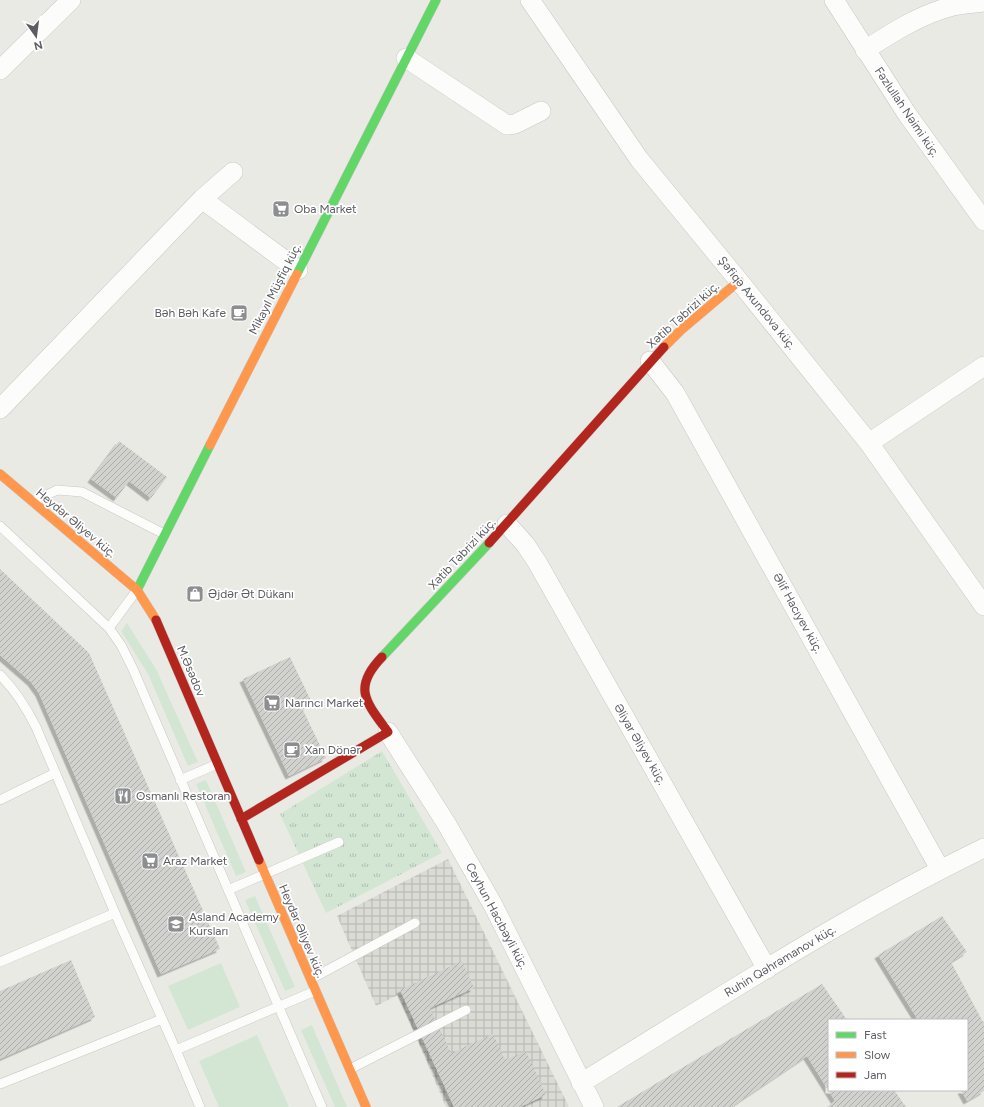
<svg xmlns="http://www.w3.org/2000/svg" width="984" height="1107" viewBox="0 0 984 1107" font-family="Figtree,sans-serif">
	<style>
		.industrial { fill: url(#industrial-grid) }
		.green { fill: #d3e6d4 }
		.park { fill: url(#park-tufts) }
		.building { fill: url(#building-hatch); filter: url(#shadow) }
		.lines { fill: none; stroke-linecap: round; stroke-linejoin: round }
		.lane-casing { stroke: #c7c7c5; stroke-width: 10 }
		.street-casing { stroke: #c7c7c5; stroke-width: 20 }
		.fast-casing { stroke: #c7c7c6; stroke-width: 10 }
		.slow-casing { stroke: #c7c7c6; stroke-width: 10 }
		.jam-casing { stroke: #c7c7c6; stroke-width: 10 }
		.lane { stroke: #fcfcfb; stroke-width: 9 }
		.street { stroke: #fcfcfb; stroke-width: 19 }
		.fast { stroke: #63d668; stroke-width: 9 }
		.slow { stroke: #ff974d; stroke-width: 9 }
		.jam { stroke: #b3261e; stroke-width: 9 }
		.labels { text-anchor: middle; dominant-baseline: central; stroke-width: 3.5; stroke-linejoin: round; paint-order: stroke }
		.street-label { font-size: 12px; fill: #5b5d62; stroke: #fff }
		.poi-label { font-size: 12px; fill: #5b5d62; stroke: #fff; text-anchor: start }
	</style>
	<defs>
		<pattern id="industrial-grid" width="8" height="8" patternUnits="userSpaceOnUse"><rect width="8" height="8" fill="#dbdbd6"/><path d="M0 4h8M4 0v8" fill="none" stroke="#b5b5b1"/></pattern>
		<pattern id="park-tufts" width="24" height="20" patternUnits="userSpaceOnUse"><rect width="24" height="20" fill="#d3e6d4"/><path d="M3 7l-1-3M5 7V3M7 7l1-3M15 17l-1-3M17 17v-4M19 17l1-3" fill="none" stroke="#aebeaf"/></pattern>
		<pattern id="building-hatch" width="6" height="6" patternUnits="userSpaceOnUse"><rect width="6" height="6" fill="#d1d1ce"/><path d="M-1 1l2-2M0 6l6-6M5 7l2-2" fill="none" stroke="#adadab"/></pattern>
		<filter id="shadow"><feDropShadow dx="-3.5" dy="3.5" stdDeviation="0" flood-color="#0004"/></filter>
	</defs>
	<rect width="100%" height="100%" fill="#eaeae5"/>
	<path class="industrial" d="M448,859L569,1107H446L398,995L376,1006L337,916Z"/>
	<path class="green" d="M127,623L156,669L198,762L188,766L148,674L121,631Z
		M206,780L246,872L236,876L196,784Z
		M255,896L295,987L285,991L245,900Z
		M221,963L240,1007L188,1030L168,986Z
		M312,1025L347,1107H335L301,1030Z
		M257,1035L289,1107H219L199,1061Z"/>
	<path class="park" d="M382,751L442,853L326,913L280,814Z"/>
	<path class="building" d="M119,441L167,477L151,498L129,481L117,498L91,479Z
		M0,569L89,653L220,949L161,974L39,693L31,682L0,655Z
		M290,657L312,703L302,708L326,758L289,776L243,679Z
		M942,916L967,952L951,962L983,1022L984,1021V1091L967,1101L961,1090H967V1020H918L878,955Z
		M71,960L95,1017L0,1059V991Z
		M462,961L474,988L430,1008L451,1053L493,1034L505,1060L526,1051L546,1095L520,1107H454L400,990Z
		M822,984L847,1020H829V1090H894L906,1107H827L835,1101L807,1056L731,1107H617Z"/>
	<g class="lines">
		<g class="lane-casing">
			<path id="lane" d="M33,502L57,490L82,492L164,534
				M0,526L109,628L121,645L133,669L322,1107
				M109,628L137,590
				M0,675C16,691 26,707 36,727L115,913L176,1050L315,991
				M180,780L217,764
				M0,800L55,773
				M228,890L339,842
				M0,962L115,913
				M311,979L415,923
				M176,1050L200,1107
				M350,1069L466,1010
				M0,1084L162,1019"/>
		</g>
		<g class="street-casing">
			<path id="street" d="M530,0L639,159L739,281L869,443L984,606
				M834,0L907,114L984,221
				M865,50C893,32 921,14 953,6C963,4 974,3 984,2
				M406,58L507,125L515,124L541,111
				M0,70L71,0
				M202,199L233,172
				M650,361L675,393L940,869
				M0,409L202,199L298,270
				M869,443L984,366
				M507,524L525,544L537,562L767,969
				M388,732L446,823L493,905L594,1107
				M581,1083C713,1002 844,916 984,848"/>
		</g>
		<g class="fast-casing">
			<path id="fast" d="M297,274L436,0
				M137,590L210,445
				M382,657L489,543"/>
		</g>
		<g class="slow-casing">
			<path id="slow" d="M664,347L681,330L739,281
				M210,445L297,274
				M0,474L137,590L156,620
				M259,860L366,1107"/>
		</g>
		<g class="jam-casing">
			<path id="jam" d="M489,543L664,347
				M156,620L259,860
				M241,819L388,732C366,702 352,688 382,657"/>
		</g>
		<use href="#lane" class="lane"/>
		<use href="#street" class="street"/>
		<use href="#fast" class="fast"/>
		<use href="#slow" class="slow"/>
		<use href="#jam" class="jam"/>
	</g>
	<defs>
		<g id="supermarket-square" transform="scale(0.9)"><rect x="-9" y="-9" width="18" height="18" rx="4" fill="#8d8e90" stroke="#fff"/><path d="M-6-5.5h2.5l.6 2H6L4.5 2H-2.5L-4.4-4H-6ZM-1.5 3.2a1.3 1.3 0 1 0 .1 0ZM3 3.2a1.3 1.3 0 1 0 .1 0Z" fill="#fff"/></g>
		<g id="cafe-square" transform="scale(0.9)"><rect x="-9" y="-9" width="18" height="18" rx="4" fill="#8d8e90" stroke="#fff"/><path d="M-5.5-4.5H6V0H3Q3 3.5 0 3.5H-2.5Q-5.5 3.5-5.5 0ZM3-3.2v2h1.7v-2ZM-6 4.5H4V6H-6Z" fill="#fff"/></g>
		<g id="shop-square" transform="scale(0.9)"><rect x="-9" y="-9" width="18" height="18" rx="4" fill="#8d8e90" stroke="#fff"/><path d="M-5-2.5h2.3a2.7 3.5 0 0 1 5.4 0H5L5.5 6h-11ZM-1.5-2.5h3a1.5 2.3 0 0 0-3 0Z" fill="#fff"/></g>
		<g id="restaurant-square" transform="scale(0.9)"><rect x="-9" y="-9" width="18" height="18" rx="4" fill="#8d8e90" stroke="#fff"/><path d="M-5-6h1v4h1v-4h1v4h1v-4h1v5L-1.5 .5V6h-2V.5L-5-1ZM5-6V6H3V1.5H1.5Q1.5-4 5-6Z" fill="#fff"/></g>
		<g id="university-square" transform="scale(0.9)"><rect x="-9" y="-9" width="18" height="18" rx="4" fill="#8d8e90" stroke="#fff"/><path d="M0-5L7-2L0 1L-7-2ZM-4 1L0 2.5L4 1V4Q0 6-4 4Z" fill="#fff"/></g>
	</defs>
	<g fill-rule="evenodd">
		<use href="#supermarket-square" x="281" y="209"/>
		<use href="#cafe-square" x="239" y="313"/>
		<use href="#shop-square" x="195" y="594"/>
		<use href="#supermarket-square" x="272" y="703"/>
		<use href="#cafe-square" x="292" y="750"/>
		<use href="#restaurant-square" x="123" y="796"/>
		<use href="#supermarket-square" x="150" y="861"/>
		<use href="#university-square" x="176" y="924"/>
	</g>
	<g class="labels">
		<g class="street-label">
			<text transform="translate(907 112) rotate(56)">Fəzlullah Nəimi küç.</text>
			<text transform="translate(275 289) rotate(-63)">Mikayıl Müşfiq küç.</text>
			<text transform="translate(757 303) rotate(51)">Şəfiqə Axundova küç.</text>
			<text transform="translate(683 315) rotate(-42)">Xətib Təbrizi küç.</text>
			<text transform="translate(76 523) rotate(40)">Heydər Əliyev küç.</text>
			<text transform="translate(462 554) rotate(-47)">Xətib Təbrizi küç.</text>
			<text transform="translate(798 613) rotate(61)">Əlif Hacıyev küç.</text>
			<text transform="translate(191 671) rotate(67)">M.Əsədov</text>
			<text transform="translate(640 744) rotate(60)">Əliyar Əliyev küç.</text>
			<text transform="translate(497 916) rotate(62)">Ceyhun Hacıbəyli küç.</text>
			<text transform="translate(302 931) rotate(67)">Heydər Əliyev küç.</text>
			<text transform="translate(780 961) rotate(-31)">Ruhin Qəhrəmanov küç.</text>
		</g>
		<g class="poi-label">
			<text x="294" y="209">Oba Market</text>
			<text x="226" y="313" text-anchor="end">Bəh Bəh Kafe</text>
			<text x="208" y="594">Əjdər Ət Dükanı</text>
			<text x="285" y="703">Narıncı Market</text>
			<text x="305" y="750">Xan Dönər</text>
			<text x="136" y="796">Osmanlı Restoran</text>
			<text x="163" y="861">Araz Market</text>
			<text x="189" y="917">Asland Academy<tspan x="189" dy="14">Kursları</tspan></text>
		</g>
	</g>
	<rect x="828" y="1019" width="140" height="72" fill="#ffffff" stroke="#bdbec0"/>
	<rect x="836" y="1032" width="20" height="6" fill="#63d668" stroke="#bdbec0"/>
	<text x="864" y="1039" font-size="12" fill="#5b5d62">Fast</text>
	<rect x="836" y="1052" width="20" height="6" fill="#ff974d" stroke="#bdbec0"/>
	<text x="864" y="1059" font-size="12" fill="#5b5d62">Slow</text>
	<rect x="836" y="1072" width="20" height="6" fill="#b3261e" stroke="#bdbec0"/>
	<text x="864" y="1079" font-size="12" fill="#5b5d62">Jam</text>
	<g transform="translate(36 36) rotate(166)" stroke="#ffffff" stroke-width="3" paint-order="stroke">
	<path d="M0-3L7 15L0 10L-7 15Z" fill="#5b5d62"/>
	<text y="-6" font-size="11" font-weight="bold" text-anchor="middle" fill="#5b5d62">N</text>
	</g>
</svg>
